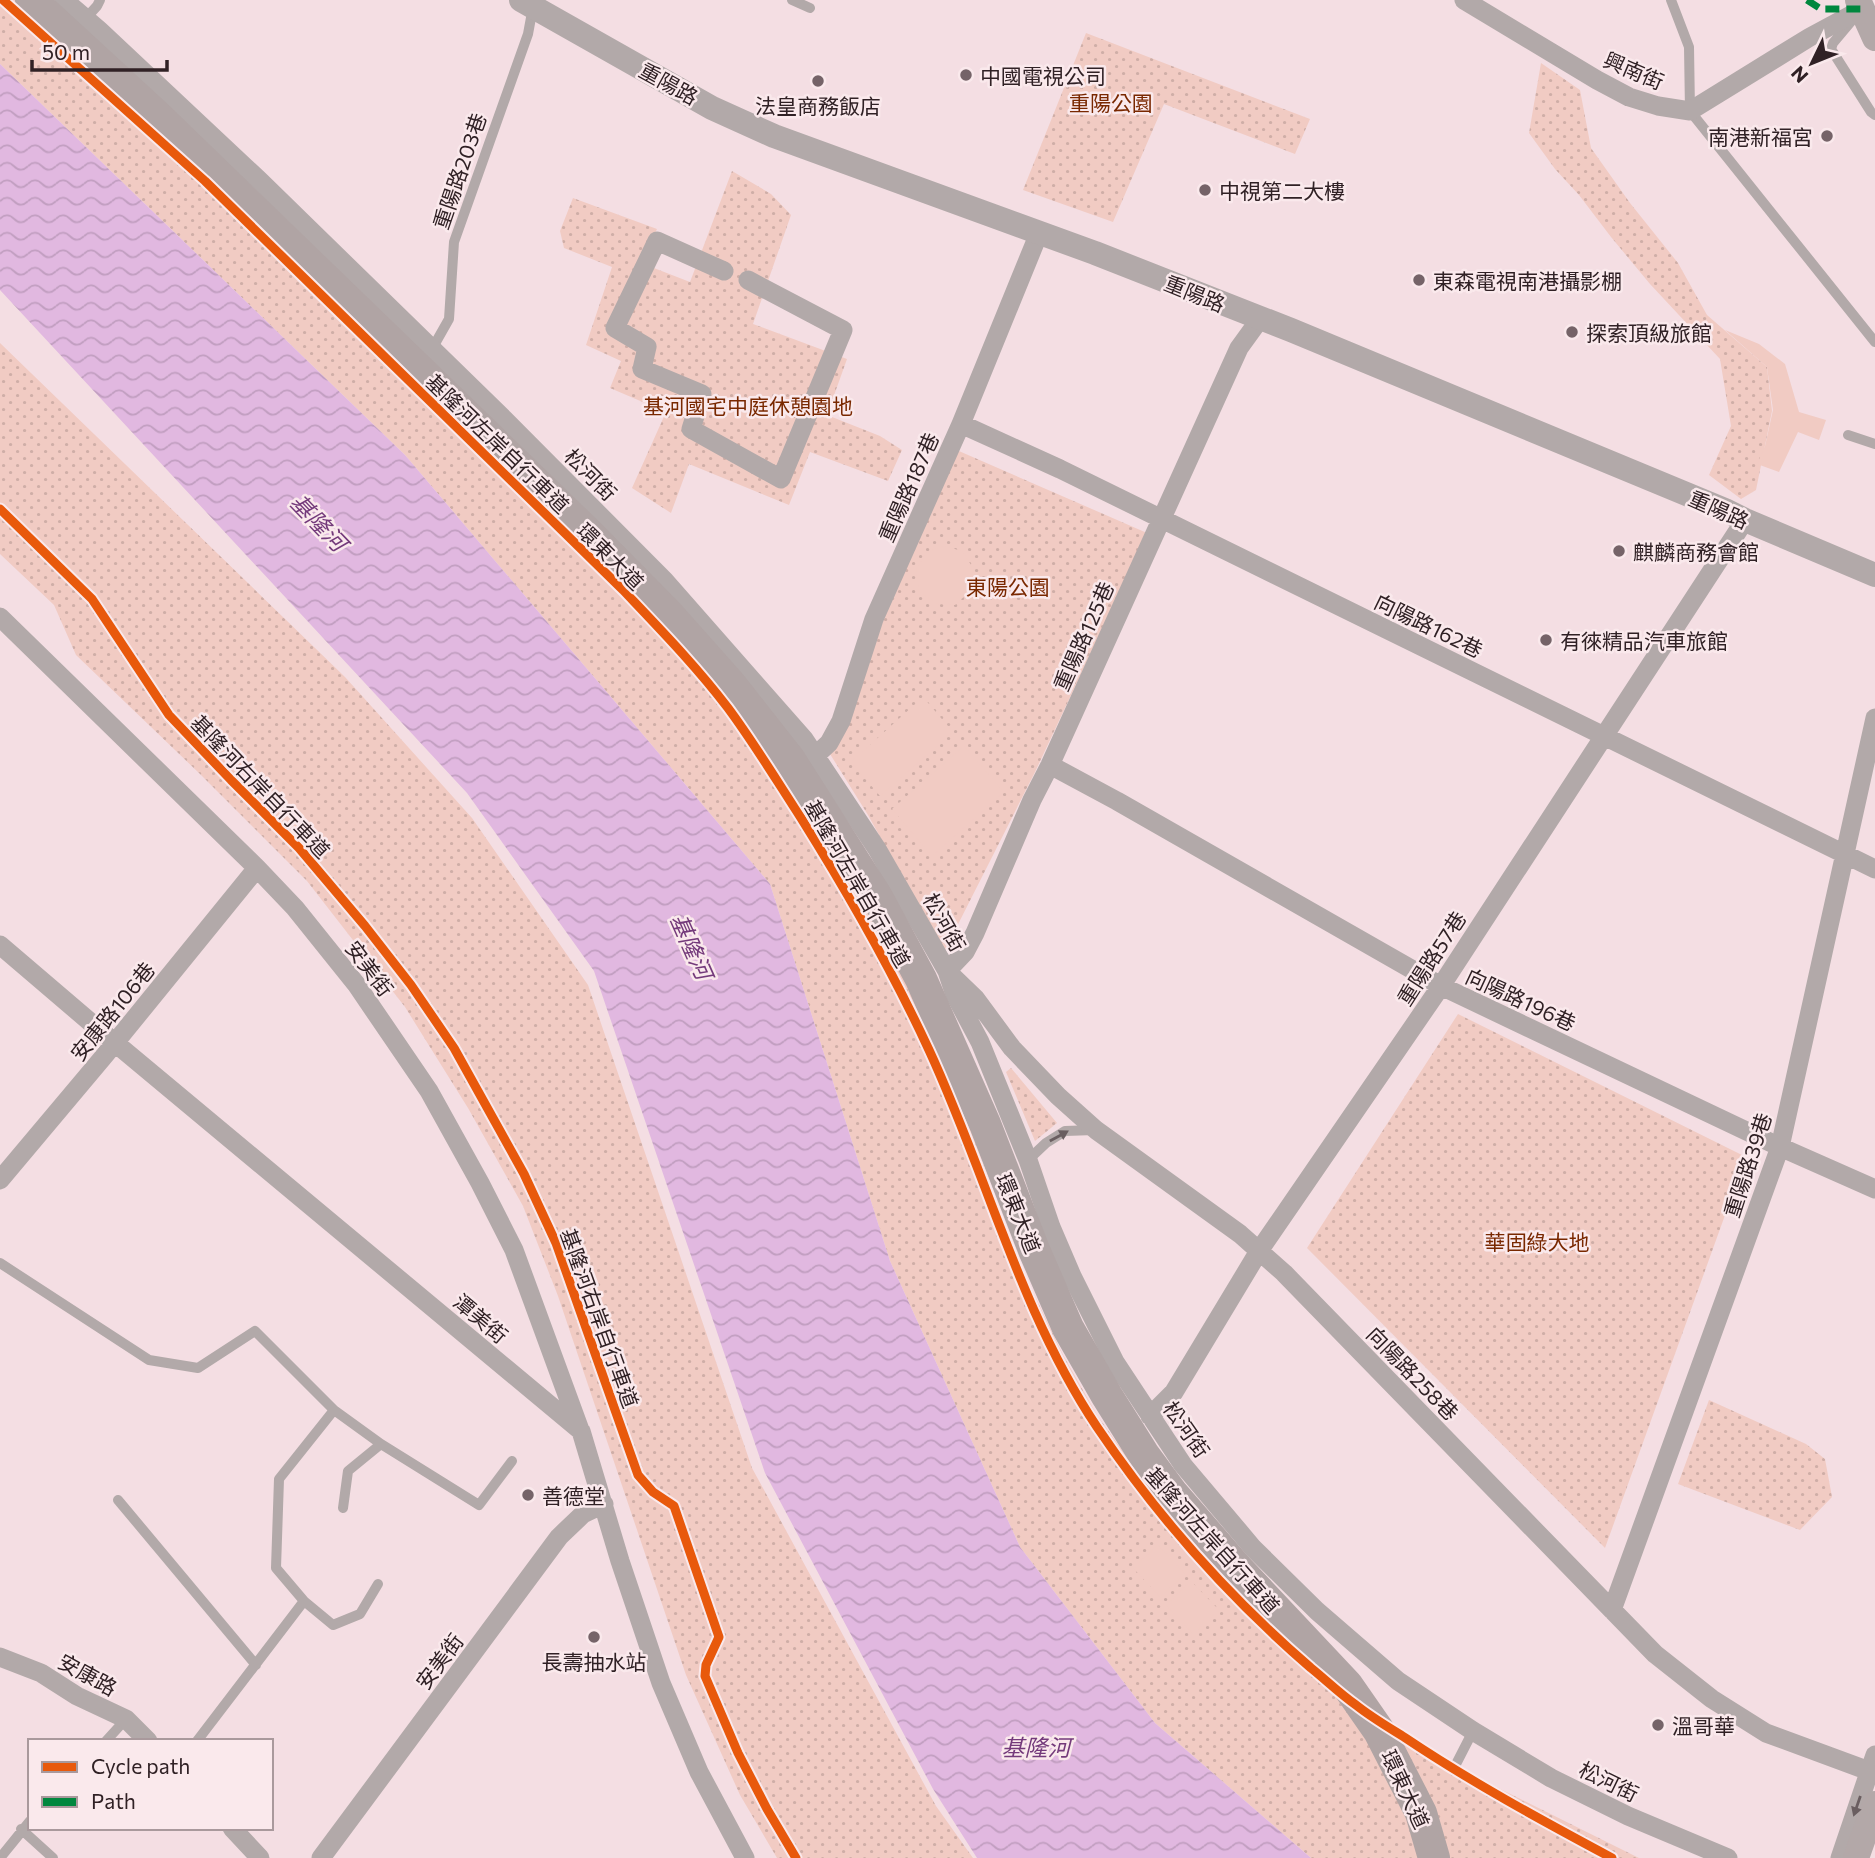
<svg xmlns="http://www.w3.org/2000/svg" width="1875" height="1858" viewBox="0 0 1875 1858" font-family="Commissioner,'Noto Sans TC',sans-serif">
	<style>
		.grass { fill: url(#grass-dots) }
		.garden { fill: #f1cbc3 }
		.water { fill: url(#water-waves) }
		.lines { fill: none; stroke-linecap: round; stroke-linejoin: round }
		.service { stroke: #b2a9a9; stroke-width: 10 }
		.minor { stroke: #b2a9a9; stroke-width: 19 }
		.tertiary { stroke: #b2a9a9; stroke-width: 24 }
		.secondary { stroke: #b3a8a8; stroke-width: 26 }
		.trunk { stroke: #b0a4a4; stroke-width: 32 }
		.quiet { stroke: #00873e; stroke-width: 7; stroke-dasharray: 14 7; stroke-linecap: butt }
		.cycleway-casing { stroke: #fae9ec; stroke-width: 13 }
		.cycleway { stroke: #e8590c; stroke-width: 9 }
		.oneway { fill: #6a5e60 }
		.poi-dot { fill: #756368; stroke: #fae9ec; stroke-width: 2.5 }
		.labels { text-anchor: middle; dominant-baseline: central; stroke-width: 5; stroke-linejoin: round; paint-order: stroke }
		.street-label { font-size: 21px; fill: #302125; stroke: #fae9ec }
		.poi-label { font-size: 21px; fill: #302125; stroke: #fae9ec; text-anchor: start }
		.park-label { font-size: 21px; fill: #792800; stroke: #fae9ec }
		.water-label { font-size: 23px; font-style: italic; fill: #743a7b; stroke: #fae9ec }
	</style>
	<defs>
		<pattern id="grass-dots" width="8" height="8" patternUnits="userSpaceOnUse" patternTransform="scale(1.75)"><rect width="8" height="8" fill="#f1cbc3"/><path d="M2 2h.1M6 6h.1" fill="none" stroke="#cfaea7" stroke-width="1.8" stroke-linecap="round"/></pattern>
		<pattern id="water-waves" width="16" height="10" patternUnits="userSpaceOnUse" patternTransform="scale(1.75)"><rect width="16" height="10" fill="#e1b8e0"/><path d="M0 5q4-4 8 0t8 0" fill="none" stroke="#c19ec0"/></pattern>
	</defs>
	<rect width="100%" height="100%" fill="#f4dee3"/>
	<path class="grass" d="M0,0H21L722,682L882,928L949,1068L1015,1254L1063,1355L1097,1415L1154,1495L1383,1721L1470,1774L1639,1858H1311L1155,1723L1020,1547L890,1261L770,884L405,455L0,64Z
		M1086,33L1310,119L1295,154L1164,104L1113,222L1023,190Z
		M1541,63L1580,90L1591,148L1630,203L1678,263L1707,315L1767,367L1772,411L1756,490L1741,499L1709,475L1731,426L1720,359L1650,284L1611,237L1579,195L1555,169L1529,133Z
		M732,171L771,194L791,215L753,324L847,359L827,415L880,436L902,450L888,481L810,452L789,505L689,464L671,513L632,488L666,412L610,388L621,361L586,345L612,267L564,248L560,231L573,198L657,229L641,263L690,282Z
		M0,343L345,677L472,818L588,985L752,1468L936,1806L973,1858H777L740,1795L686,1675L558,1296L523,1206L468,1108L405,1007L307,881L200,774L76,655L54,605L0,554Z
		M952,448L1147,533L1035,772L944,952L868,815L830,754Z
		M1458,1014L1746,1157L1605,1548L1307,1248Z
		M1011,1068L1057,1123L1035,1141L1006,1072Z
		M1709,1400L1806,1444L1825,1459L1832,1497L1800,1530L1678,1484Z"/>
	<path class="garden" d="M1725,330L1759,344L1785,364L1799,412L1826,420L1819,440L1798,432L1779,472L1757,464L1765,446L1773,410L1767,367Z
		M944,546L962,551L975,571L970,591L955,605L938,604L919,592L916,569L927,552Z
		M923,697L953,732L880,796L851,762Z
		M964,746L1004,792L932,856L892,809Z
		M1158,1545L1185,1574L1160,1597L1133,1568Z
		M1191,1581L1219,1610L1193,1634L1166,1605Z"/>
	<path class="water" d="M0,64L405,455L770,884L890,1261L1020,1547L1155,1723L1311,1858H977L933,1789L765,1473L594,971L467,793L0,290Z"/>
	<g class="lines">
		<path class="service" d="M792,0L810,8
			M1671,0L1689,47L1690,111L1875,342
			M86,18L97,6L100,0
			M1854,18L1833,43L1831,49L1871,112L1875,115
			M432,349L449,319L454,242L528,34L533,7
			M1848,435L1875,444
			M1028,1160L1046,1143L1065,1131L1094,1130
			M0,1263L149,1360L198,1368L255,1331L334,1410L381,1444L479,1505L512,1461
			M118,1500L256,1665
			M343,1508L348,1471L381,1444
			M304,1601L333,1625L360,1614L378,1584
			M106,1741L126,1719
			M197,1741L304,1601L276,1568L279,1479L334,1410
			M1453,1770L1473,1731
			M21,1829L53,1858
			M0,1858L30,1821"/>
		<path class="minor" d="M64,0L99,30L259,180L504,419L665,581L804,739L877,849L947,971L955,995L980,1042L1028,1160L1051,1227L1072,1276L1115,1362L1183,1465L1253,1548L1317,1611L1398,1681L1473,1731L1551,1778L1628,1816L1728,1858
			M1464,0L1597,80L1629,97L1658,106L1690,111L1810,37L1862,9
			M724,271L657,241L615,328L647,347L642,369L702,394L691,429L781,479L843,330L748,280
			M1260,319L1239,348L1050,765L1032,800L975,933L965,952L947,971L975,998L1012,1048L1058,1096L1096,1130L1240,1234L1284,1273L1655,1654L1712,1699L1766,1733L1869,1771L1875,1772
			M961,424L1060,469L1875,869
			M0,617L257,868L295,908L356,984L429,1091L480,1183L514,1250L580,1430
			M815,756L829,743L841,721L874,619L961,424L1039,233
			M1050,765L1117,801L1441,986L1780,1147L1875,1189
			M0,945L96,1027L581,1431L620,1561L661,1683L699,1772L745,1858
			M0,1180L105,1055L257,868
			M1150,1416L1174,1392L1259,1251L1441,986L1745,520
			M1612,1610L1780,1147L1875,718
			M0,1657L41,1673L77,1696L126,1719L148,1741
			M232,1828L260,1858
			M321,1858L559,1537L583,1514L604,1504
			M1840,1858L1875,1755"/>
		<path class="tertiary" d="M521,0L712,108L774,136L1095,253L1291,330L1725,510L1745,520L1875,575"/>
		<path class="secondary" d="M1858,0L1875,38
			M1856,1858L1875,1804"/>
		<path class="trunk" d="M31,0L156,115L590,535L667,613L731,685L790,760L877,897L921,979L985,1124L1034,1250L1068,1328L1107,1396L1144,1455L1172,1493L1237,1568L1347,1685L1379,1731L1421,1813L1434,1858"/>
		<path class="quiet" d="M1807,0L1821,9H1862"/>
		<g class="cycleway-casing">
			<path id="cycleway" d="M3,0L205,181L623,590C659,628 696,666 728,708C754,743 777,781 801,818C848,893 892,970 929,1050C987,1175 1020,1312 1097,1427C1157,1516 1230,1598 1311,1668C1326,1680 1340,1694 1356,1705C1371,1717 1388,1727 1404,1737C1471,1782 1541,1820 1612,1858
				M0,509L92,599L169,715L231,780L299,848L365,926L411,985L454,1048L524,1174L556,1243L638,1475L653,1492L674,1506L719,1637L706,1665L705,1676L738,1753L767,1809L796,1858"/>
		</g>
		<use href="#cycleway" class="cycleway"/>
	</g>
	<defs><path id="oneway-solid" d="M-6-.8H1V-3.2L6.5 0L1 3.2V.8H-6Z" transform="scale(1.75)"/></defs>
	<g class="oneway">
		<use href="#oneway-solid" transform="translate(1059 1136) rotate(-29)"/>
		<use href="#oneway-solid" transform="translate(1857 1806) rotate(109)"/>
	</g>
	<g class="poi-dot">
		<circle cx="966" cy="75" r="7"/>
		<circle cx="818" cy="81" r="7"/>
		<circle cx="1827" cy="136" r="7"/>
		<circle cx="1205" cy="190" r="7"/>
		<circle cx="1419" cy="280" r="7"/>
		<circle cx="1572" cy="332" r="7"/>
		<circle cx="1619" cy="551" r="7"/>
		<circle cx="1546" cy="640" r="7"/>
		<circle cx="528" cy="1495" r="7"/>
		<circle cx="594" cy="1637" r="7"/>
		<circle cx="1658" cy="1725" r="7"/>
	</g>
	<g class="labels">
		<g class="street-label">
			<text transform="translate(1634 70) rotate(23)">興南街</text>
			<text transform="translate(669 83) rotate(29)">重陽路</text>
			<text transform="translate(459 171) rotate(-71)">重陽路203巷</text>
			<text transform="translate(1195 293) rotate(22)">重陽路</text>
			<text transform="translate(498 443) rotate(44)">基隆河左岸自行車道</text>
			<text transform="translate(591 474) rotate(45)">松河街</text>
			<text transform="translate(908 487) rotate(-66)">重陽路187巷</text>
			<text transform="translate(1719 509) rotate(24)">重陽路</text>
			<text transform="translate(611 556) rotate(45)">環東大道</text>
			<text transform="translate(1429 625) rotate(26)">向陽路162巷</text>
			<text transform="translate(1083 636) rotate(-66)">重陽路125巷</text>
			<text transform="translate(261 786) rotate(46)">基隆河右岸自行車道</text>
			<text transform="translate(858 883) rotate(60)">基隆河左岸自行車道</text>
			<text transform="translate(945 922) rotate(61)">松河街</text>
			<text transform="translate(1431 958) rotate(-57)">重陽路57巷</text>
			<text transform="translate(370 968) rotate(53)">安美街</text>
			<text transform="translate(1521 999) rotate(25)">向陽路196巷</text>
			<text transform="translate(112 1011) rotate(-51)">安康路106巷</text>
			<text transform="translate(1747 1165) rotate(-72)">重陽路39巷</text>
			<text transform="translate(1019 1213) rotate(68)">環東大道</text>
			<text transform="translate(481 1318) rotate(40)">潭美街</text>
			<text transform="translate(600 1318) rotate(70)">基隆河右岸自行車道</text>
			<text transform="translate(1413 1373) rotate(46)">向陽路258巷</text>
			<text transform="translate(1187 1429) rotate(55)">松河街</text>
			<text transform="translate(1213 1540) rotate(48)">基隆河左岸自行車道</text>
			<text transform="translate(439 1661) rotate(-53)">安美街</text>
			<text transform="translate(88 1674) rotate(29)">安康路</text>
			<text transform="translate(1609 1781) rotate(26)">松河街</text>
			<text transform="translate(1406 1789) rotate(65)">環東大道</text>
		</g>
		<g class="poi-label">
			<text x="980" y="75">中國電視公司</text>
			<text x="818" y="105" text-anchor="middle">法皇商務飯店</text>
			<text x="1813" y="136" text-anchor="end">南港新福宮</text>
			<text x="1219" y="190">中視第二大樓</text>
			<text x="1433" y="280">東森電視南港攝影棚</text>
			<text x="1586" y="332">探索頂級旅館</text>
			<text x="1633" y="551">麒麟商務會館</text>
			<text x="1560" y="640">有徠精品汽車旅館</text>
			<text x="542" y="1495">善德堂</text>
			<text x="594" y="1661" text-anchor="middle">長壽抽水站</text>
			<text x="1672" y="1725">溫哥華</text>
		</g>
		<g class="park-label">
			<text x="1111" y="102">重陽公園</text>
			<text x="748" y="405">基河國宅中庭休憩園地</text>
			<text x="1008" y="586">東陽公園</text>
			<text x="1537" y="1241">華固綠大地</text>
		</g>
		<g class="water-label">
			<text transform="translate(319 522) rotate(46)">基隆河</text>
			<text transform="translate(692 946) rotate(66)">基隆河</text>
			<text x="1036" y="1747">基隆河</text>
		</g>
	</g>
	<rect x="28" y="1739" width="245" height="91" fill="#fae9ec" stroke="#a9999c" stroke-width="2"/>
	<rect x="42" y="1762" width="35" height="10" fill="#e8590c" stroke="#a9999c" stroke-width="2"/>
	<text x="91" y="1774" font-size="21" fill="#302125">Cycle path</text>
	<rect x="42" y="1797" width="35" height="10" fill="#00873e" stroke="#a9999c" stroke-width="2"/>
	<text x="91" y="1809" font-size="21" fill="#302125">Path</text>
	<g transform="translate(1812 63) rotate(227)" stroke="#fae9ec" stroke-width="5" paint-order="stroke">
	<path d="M0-5L12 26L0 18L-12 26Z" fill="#302125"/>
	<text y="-10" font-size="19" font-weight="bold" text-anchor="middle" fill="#302125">N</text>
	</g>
	<path d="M32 60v10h135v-10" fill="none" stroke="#302125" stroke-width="3.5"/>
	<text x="42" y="60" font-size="21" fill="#302125" stroke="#fae9ec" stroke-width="5" paint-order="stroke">50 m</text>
</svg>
